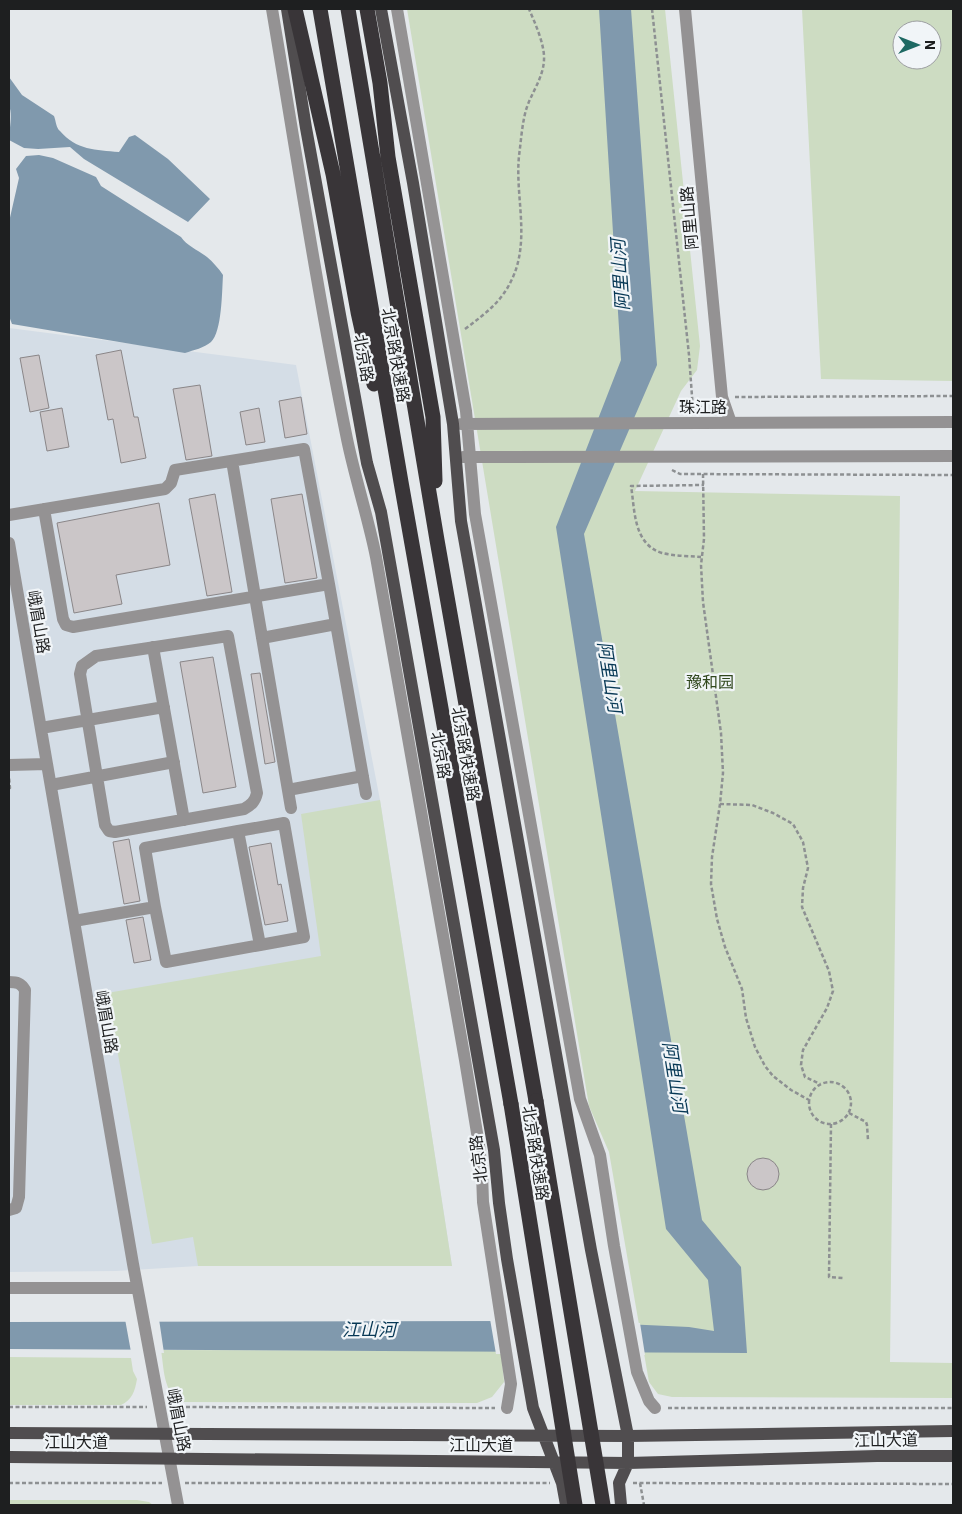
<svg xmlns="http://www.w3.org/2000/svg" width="962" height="1514" viewBox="0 0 962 1514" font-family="'IBM Plex Sans','Noto Sans SC',sans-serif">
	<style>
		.built { fill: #d4dde6 }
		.green { fill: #cddcc2; fill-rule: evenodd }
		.water { fill: #8099ad }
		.pier { fill: #e4e8eb }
		.building { fill: #cbc6c8; stroke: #8a8688 }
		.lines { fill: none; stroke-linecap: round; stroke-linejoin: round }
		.path { stroke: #8d9092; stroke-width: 2.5; stroke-dasharray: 4 2.5; stroke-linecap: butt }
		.minor { stroke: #949293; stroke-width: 12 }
		.major { stroke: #504d4f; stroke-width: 12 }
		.highway { stroke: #393538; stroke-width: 15 }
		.highway-bridge { stroke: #393538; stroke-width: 15 }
		.labels { text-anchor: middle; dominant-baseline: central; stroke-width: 4.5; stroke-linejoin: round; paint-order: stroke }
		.street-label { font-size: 16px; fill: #1e1f20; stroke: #f1f5f8 }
		.park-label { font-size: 16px; fill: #31481e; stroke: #f1f5f8 }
		.water-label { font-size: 18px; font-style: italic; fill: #073855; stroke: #f1f5f8 }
	</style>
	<rect width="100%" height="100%" fill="#e4e8eb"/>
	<path class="built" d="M9,328L296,365L380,800L452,1266H198L116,1271L9,1272Z"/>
	<path class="green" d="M407,9H665L700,346L697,370L681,391L635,491L900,496L890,1362L953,1363V1398L672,1397L658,1394L649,1382L609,1152L589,1106Z
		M802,9H953V381L821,379ZM902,30H932V60H902Z
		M380,800L452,1266H198L193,1237L152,1244L107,993L321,956L301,814Z
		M161,1350L501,1351L504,1382L492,1397L477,1403L180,1402C163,1391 164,1368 161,1350Z
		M9,1357L131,1358L133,1371L137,1379C135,1391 132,1400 121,1405H9Z
		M9,1500H137L149,1502L153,1505H9Z"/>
	<path class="water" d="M599,9H631L657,365L584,534L702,1220L741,1267L747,1353L9,1349V1322L560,1321L689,1327L714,1331L708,1280L666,1229L556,527L621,360Z
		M9,77L22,95L54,116C56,121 56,128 60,131C76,150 96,150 119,152L129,137L135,135L168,159L210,199L188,222L84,159L70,147L38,149L24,148L9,140C9,130 13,114 9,106Z
		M39,155L53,158L96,177L101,186L181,237C187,246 198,250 207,257C213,262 219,269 223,275C222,291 222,332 211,342C204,348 194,350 185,353L12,324L9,316V222L19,178L16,169L26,156Z"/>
	<path class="pier" d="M125,1319H159L164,1353L131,1352Z
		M490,1319H560L640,1323L645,1355L496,1354Z"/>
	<path class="building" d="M121,350L134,417H138L146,458L121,463L113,419L108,420L96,355Z
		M39,355L49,408L30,412L20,358Z
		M200,385L212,456L186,460L173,389Z
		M301,397L307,434L285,438L279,401Z
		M62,408L69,447L47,451L40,412Z
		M259,408L265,442L246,445L240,412Z
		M215,494L232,592L207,596L189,499Z
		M302,494L317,578L285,583L271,499Z
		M159,503L170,565L116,575L122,604L74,613L57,523Z
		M213,657L236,787L203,793L180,662Z
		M260,673L275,762L265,764L251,674Z
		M129,839L140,901L124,904L113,842Z
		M271,843L278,885L281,884L288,921L265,925L249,847Z
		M143,917L151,960L134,963L126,920Z
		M747 1174a16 16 0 1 1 32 0a16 16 0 1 1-32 0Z"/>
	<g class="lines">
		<path class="path" d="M652,9L689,355L693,410
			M465,329C486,313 502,302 513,277C530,238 515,196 519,156C521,141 522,124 526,110C531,93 543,79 544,60C545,45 535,23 529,9
			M735,397L953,396
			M692,410L710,402
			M672,470L680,474L953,475
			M703,474L704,539L701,565L703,602L721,733L723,773L720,804L712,857L711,884L717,919L725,947L742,989L746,1018L755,1047L765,1066L773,1076L791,1090L809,1100
			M701,557C689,556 674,556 662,553C633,544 635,510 631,486L704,485
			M9,788H10L9,777
			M720,804L752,805L773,813L793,824L803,842L808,868L803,888L802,907L829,971L833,991L827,1008L803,1050L801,1065L805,1077L820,1084
			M809 1103a21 21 0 1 1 42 0a21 21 0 1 1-42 0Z
			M849,1113L866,1122L867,1125L868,1140
			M831,1124L829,1277L843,1278
			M9,1407H147
			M173,1407L495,1408
			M668,1408H953
			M9,1483H162
			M185,1483H550
			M633,1483L953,1484
			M640,1483L644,1505"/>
		<path class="minor" d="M272,9C296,152 318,296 347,439C355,478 368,517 376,557L465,1060L479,1145L482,1173L483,1202L511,1384L507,1408
			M397,9L466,411L475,514L580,1099L600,1155L614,1246L637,1372L649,1401L655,1408
			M685,9L722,397L731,423
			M461,424L953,422
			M463,457L953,456
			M232,461L291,808
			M9,515L165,489L171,483L175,470L304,449L329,584L73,627L66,625L63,619L44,509
			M9,543L133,1264L178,1505
			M329,584L366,794
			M228,636L257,793C255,802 251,805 244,809L115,832L109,831L105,825L80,674L82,666L96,656Z
			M262,638L336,624
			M153,647L184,820
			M41,728L164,707
			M9,765L47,764
			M51,785L174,762
			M288,790L363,776
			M238,831L284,823L304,937L260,945
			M74,921L155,907L145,848L238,831L260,945L166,962L155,907
			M9,982C17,982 21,983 25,990L19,1197L16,1208L9,1210
			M9,1288H137"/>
		<path class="major" d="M287,9L306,128L367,463L381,512L494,1150L499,1203L507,1259L533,1408L562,1483L566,1505
			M381,9L413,183L453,424L461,521L591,1250L628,1436V1463L619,1483L621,1505
			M9,1433L628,1436L953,1431
			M9,1457L628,1463L877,1456H953"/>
		<path class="highway" d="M295,9L333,174L358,312L374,384
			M320,9L401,482L511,1104
			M348,9L437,540L536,1101
			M367,9L380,83L388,157L433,417L435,481"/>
		<path class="highway-bridge" d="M536,1101L603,1505
			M511,1104L575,1505"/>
	</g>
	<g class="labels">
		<g class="street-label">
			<text transform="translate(689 218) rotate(-95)">阿里山路</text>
			<text transform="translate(396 355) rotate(80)">北京路快速路</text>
			<text transform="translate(364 358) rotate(80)">北京路</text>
			<text x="703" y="407">珠江路</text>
			<text transform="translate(39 622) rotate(80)">峨眉山路</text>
			<text transform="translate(466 754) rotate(80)">北京路快速路</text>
			<text transform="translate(441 755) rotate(80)">北京路</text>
			<text transform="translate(107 1022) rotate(80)">峨眉山路</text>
			<text transform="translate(536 1153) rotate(81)">北京路快速路</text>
			<text transform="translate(478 1159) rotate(-97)">北京路</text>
			<text transform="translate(179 1420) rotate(79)">峨眉山路</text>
			<text transform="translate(886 1440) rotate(-1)">江山大道</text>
			<text x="76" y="1442">江山大道</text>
			<text x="481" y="1445">江山大道</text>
		</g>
		<g class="park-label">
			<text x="710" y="682">豫和园</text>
		</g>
		<g class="water-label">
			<text transform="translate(620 275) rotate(-94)">阿里山河</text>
			<text transform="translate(610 677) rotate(81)">阿里山河</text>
			<text transform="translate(675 1077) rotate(81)">阿里山河</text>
			<text x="369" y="1329">江山河</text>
		</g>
	</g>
	<rect width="962" height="1514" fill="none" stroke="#1e1f20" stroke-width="20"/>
	<g transform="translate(917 45) rotate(90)"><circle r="24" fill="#f1f5f8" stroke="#9d9fa2"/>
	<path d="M0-4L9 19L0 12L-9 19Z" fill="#1e6963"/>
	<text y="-8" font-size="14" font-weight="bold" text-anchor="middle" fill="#1e1f20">N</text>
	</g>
</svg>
